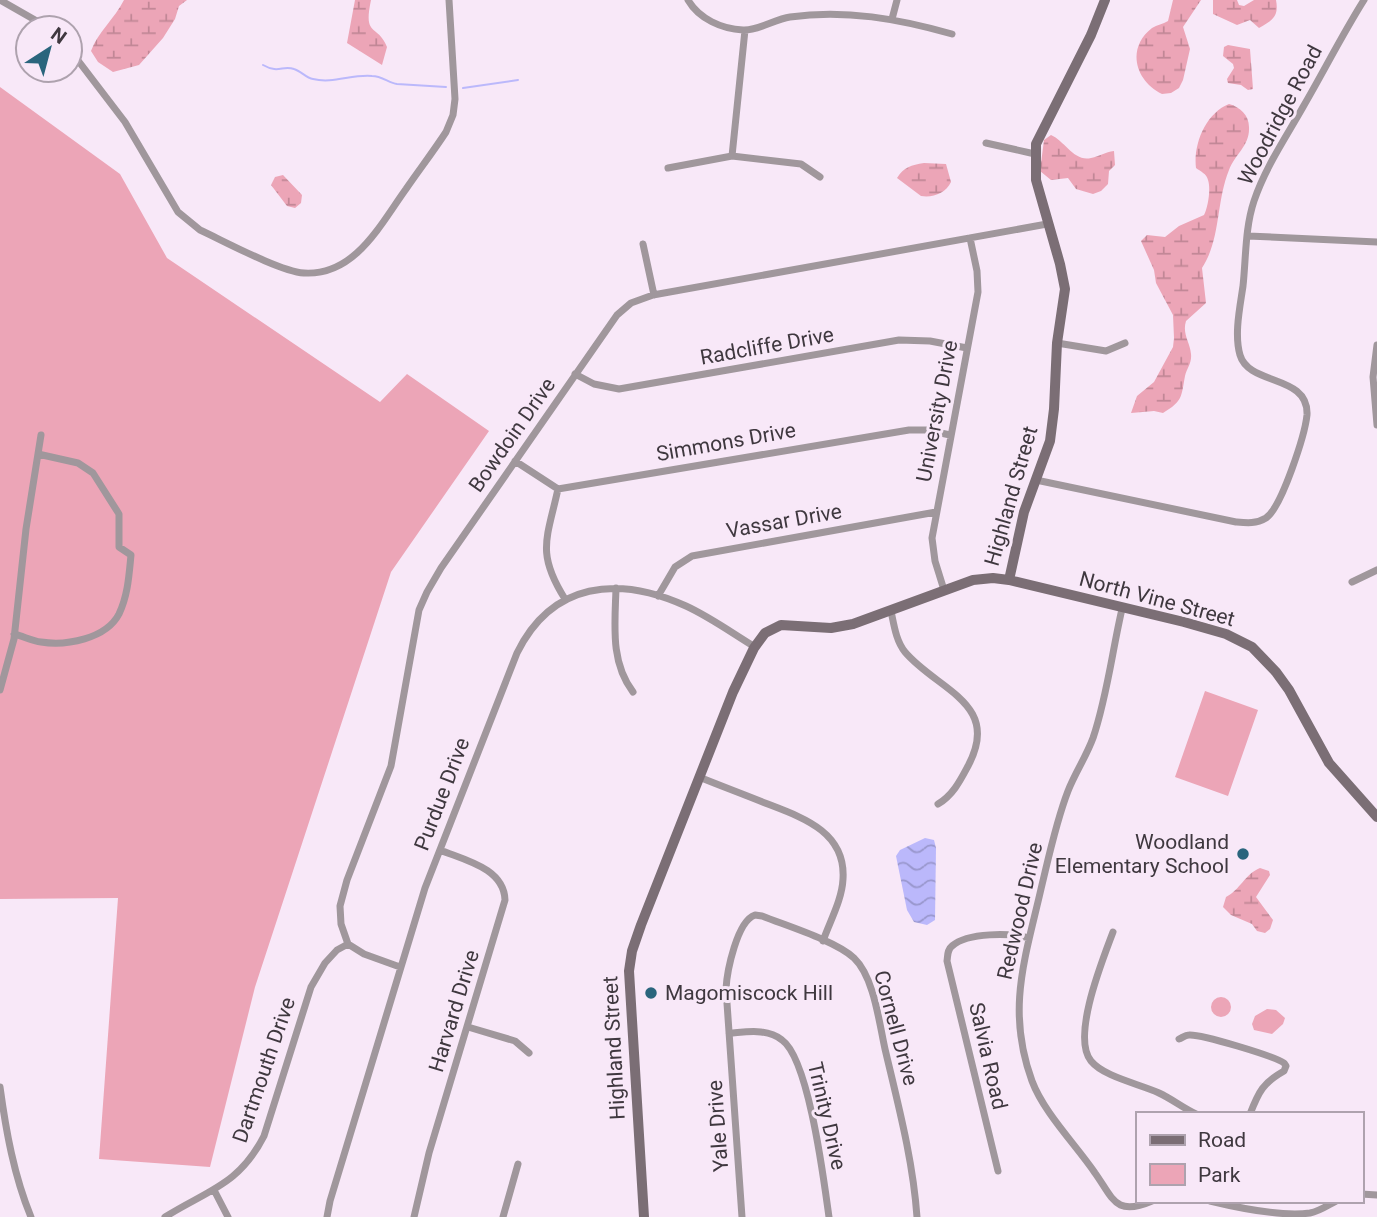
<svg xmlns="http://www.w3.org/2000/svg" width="1377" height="1217" viewBox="0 0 1377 1217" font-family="Roboto,sans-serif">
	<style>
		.wetland { fill: url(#wetland-marsh) }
		.green { fill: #eca5b7 }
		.water { fill: url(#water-waves) }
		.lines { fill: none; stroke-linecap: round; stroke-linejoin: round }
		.stream { stroke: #bbb8fb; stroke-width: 2 }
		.street { stroke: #a0979c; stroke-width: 7 }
		.secondary { stroke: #7b6e75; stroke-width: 10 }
		.poi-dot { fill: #2a657d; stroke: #f8e8f8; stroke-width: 2.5 }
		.labels { text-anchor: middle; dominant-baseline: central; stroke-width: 6; stroke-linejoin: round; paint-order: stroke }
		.street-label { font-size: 21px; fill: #3f383f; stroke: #f8e8f8 }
		.poi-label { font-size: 21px; fill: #3f383f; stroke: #f8e8f8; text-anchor: end }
	</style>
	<defs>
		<pattern id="wetland-marsh" width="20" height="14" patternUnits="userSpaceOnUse" patternTransform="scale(1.75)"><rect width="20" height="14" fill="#eca5b7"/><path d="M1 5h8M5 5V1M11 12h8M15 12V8" fill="none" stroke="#c18796"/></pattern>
		<pattern id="water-waves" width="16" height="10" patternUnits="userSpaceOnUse" patternTransform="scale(1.75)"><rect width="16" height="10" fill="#bbb8fb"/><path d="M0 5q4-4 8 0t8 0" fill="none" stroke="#9997cd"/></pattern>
	</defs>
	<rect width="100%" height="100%" fill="#f8e8f8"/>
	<path class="wetland" d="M124,0H187L179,6L175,19L163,38L139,65L113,72L98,62L91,51C98,32 115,18 124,0Z
		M355,0H371C363,38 377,23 387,47L382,65L347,43Z
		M1173,0H1201L1183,27L1190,49L1183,80L1179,88L1171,93L1162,94C1135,81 1126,48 1152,28C1157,25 1163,24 1168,21Z
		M1213,0H1237L1239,5L1244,6L1254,0H1276C1279,16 1273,20 1259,28L1250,20L1237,25L1213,14Z
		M1228,45L1250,49L1253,89L1248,90L1241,85L1228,83L1227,79L1234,68L1233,64L1223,56L1224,47Z
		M1229,104C1240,107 1249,115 1249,127C1250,146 1235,154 1229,170C1216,202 1221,239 1202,268L1206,303L1186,321C1182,334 1190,342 1191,354C1192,363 1187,368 1185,376C1181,397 1183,401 1163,413L1154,411L1131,413L1137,396L1154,382L1173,347L1174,338L1173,315L1156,283L1154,270L1141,241L1147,235L1165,237L1179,226L1204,215C1208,207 1211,189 1208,180C1207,174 1200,171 1196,168C1193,144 1206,113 1229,104Z
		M1051,135C1065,141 1074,162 1091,158C1100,156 1105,152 1114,151L1115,165L1109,171L1108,184L1101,191L1093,194L1076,189L1068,178L1051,180L1040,171L1044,140Z
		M924,163L946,164L951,182C946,193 933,198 921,196L897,178C904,167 911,165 924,163Z
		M283,175L302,195L301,203L295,208L287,206L271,185L275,177Z
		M1260,868L1269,871L1270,875L1256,897L1273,920L1270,929L1265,933L1257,931L1252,924L1231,915L1223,907L1226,897C1240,890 1245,874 1260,868Z"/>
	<path class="green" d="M0,87L120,174L167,258L380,402L407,374L489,431L391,572L255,987L210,1167L99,1159L118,898L0,899Z
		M1205,691L1258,710L1228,796L1175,777Z
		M1211 1007a10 10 0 1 1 20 0a10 10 0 1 1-20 0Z
		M1267,1009L1276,1010L1285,1018L1283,1024L1272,1034L1254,1030L1252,1024L1255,1016Z"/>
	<path class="water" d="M925,838L934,840L936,848L935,920L927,925L914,922L907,910L896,856L900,850Z"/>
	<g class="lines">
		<path class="stream" d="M263,65C279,74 282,65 294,69C301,71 306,78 313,79C333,84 352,74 372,76C382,76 389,83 397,84C413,85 430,86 446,87
			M463,88L518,80"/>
		<path class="street" d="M0,0L49,28
			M688,0C699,19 722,29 743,30C758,31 775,19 790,17C845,9 899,19 952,34
			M892,19L897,0
			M70,50L125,122L178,212L200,230C224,241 279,271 304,273C355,276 380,225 406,189C419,170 433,152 446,132L453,115L455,99L449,0
			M986,143L1035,154
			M732,156L745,30
			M668,168L732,156L801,164L820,177
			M1248,236L1377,242
			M643,244L654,295
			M1057,343L1106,351L1125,343
			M1377,345L1373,377L1377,425
			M575,374L594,384L619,389L899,340L930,341L967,348
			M515,461L558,489L909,430H927L950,435
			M1036,480L1236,522C1247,523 1256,524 1266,518C1282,507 1305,434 1307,415C1309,374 1249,386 1240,355C1234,334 1240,307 1243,286C1246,258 1245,228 1254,201C1265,168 1286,137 1303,107C1324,71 1342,35 1364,0
			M558,489C547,539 536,553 565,599
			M1352,582L1377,570
			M616,588C615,624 610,662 633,692
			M944,590L935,561L932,538L978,292L977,271L970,238
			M658,596L675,567L692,556L936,512
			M1122,609C1112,652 1107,697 1093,738C1086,757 1075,773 1068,791C1056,822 1049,856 1041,889C1025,959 1006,1010 1032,1081C1044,1113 1076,1145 1095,1173C1113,1198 1115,1217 1152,1201
			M891,611C894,625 896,641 905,652C937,690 1002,703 968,766C960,781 953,795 938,804
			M14,634C23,636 32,641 41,642C66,646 106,639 119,614C128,595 129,575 131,555L119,547V514L93,473L78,463L38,454
			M0,690L14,639L26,529L41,435
			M699,777C721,786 743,794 765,803C801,817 846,831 843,879C842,900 830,921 823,941
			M1113,932C1103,959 1071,1037 1091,1061C1104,1077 1140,1084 1159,1093C1172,1099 1183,1108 1196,1114
			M400,967L364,954L348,944L341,924L340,906L347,880L391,766L419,610L427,592L441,568L617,315L631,303L653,295L1047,224
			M468,1027L515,1041L529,1053
			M729,1033C747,1032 767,1028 782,1040C809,1059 824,1182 829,1217
			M1179,1039C1182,1038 1185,1035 1189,1035C1201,1034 1274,1056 1284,1063L1286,1066L1284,1071C1263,1083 1259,1091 1250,1114
			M0,1087C6,1131 14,1176 31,1217
			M998,1171L947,961C948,955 947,950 952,946C968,932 1011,933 1029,938
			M214,1190L228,1217
			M1361,1194L1377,1195
			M1210,1201C1239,1208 1281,1217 1310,1213C1320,1211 1328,1205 1336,1201
			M165,1217C208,1190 239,1185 264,1136L311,987L325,963L337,950L348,944
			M327,1217L330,1201L425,888L517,653C552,582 618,575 686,606C710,617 732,633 755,647
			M414,1217L429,1153L505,900C504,868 464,860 440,850
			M503,1217L518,1164
			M742,1217L726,989C727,971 737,921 755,915L762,916C787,926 836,941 854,958C874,977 879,1022 885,1049C898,1104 913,1160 917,1217"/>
		<path class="secondary" d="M1009,580L1184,622L1226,634L1252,647L1276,672L1289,690L1329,763L1377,817
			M644,1217L629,971L632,951L641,925L733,692L754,648L765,633L781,625L831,628L853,624L973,580L993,578L1009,580L1024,512L1050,441L1054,409L1057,343L1065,289L1060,264L1036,180V144L1091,35L1105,0"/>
	</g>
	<g class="poi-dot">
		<circle cx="1243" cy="854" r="7"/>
		<circle cx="651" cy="993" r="7"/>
	</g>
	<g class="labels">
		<g class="street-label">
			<text transform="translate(1280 115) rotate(-62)">Woodridge Road</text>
			<text transform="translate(767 346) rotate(-10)">Radcliffe Drive</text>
			<text transform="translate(937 411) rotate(-79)">University Drive</text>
			<text transform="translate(512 435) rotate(-55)">Bowdoin Drive</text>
			<text transform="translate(726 442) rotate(-10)">Simmons Drive</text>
			<text transform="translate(1011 496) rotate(-74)">Highland Street</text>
			<text transform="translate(784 521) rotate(-10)">Vassar Drive</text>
			<text transform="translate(1157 599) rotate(15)">North Vine Street</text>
			<text transform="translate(442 794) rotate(-69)">Purdue Drive</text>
			<text transform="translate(1020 911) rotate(-77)">Redwood Drive</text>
			<text transform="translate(454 1011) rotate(-73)">Harvard Drive</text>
			<text transform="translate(896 1028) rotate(75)">Cornell Drive</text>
			<text transform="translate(614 1048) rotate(-93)">Highland Street</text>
			<text transform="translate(988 1056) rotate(77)">Salvia Road</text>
			<text transform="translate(264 1070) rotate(-71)">Dartmouth Drive</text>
			<text transform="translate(827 1116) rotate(77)">Trinity Drive</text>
			<text transform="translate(718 1126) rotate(-94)">Yale Drive</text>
		</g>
		<g class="poi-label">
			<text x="1229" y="842">Woodland<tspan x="1229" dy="24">Elementary School</tspan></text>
			<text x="665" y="993" text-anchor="start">Magomiscock Hill</text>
		</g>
	</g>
	<rect x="1136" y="1112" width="228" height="91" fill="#f8e8f8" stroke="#aea2ae" stroke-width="2"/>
	<rect x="1150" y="1135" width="35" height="10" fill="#7b6e75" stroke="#aea2ae" stroke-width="2"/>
	<text x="1198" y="1147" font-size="21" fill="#3f383f">Road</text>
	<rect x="1150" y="1164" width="35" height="21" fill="#eca5b7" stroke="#aea2ae" stroke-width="2"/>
	<text x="1198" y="1182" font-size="21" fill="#3f383f">Park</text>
	<g transform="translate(49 49) rotate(36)"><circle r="33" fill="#f8e8f8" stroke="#aea2ae" stroke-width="2"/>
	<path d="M0-5L12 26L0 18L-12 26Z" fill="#2a657d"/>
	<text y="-10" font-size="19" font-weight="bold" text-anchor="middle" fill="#3f383f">N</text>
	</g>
</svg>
